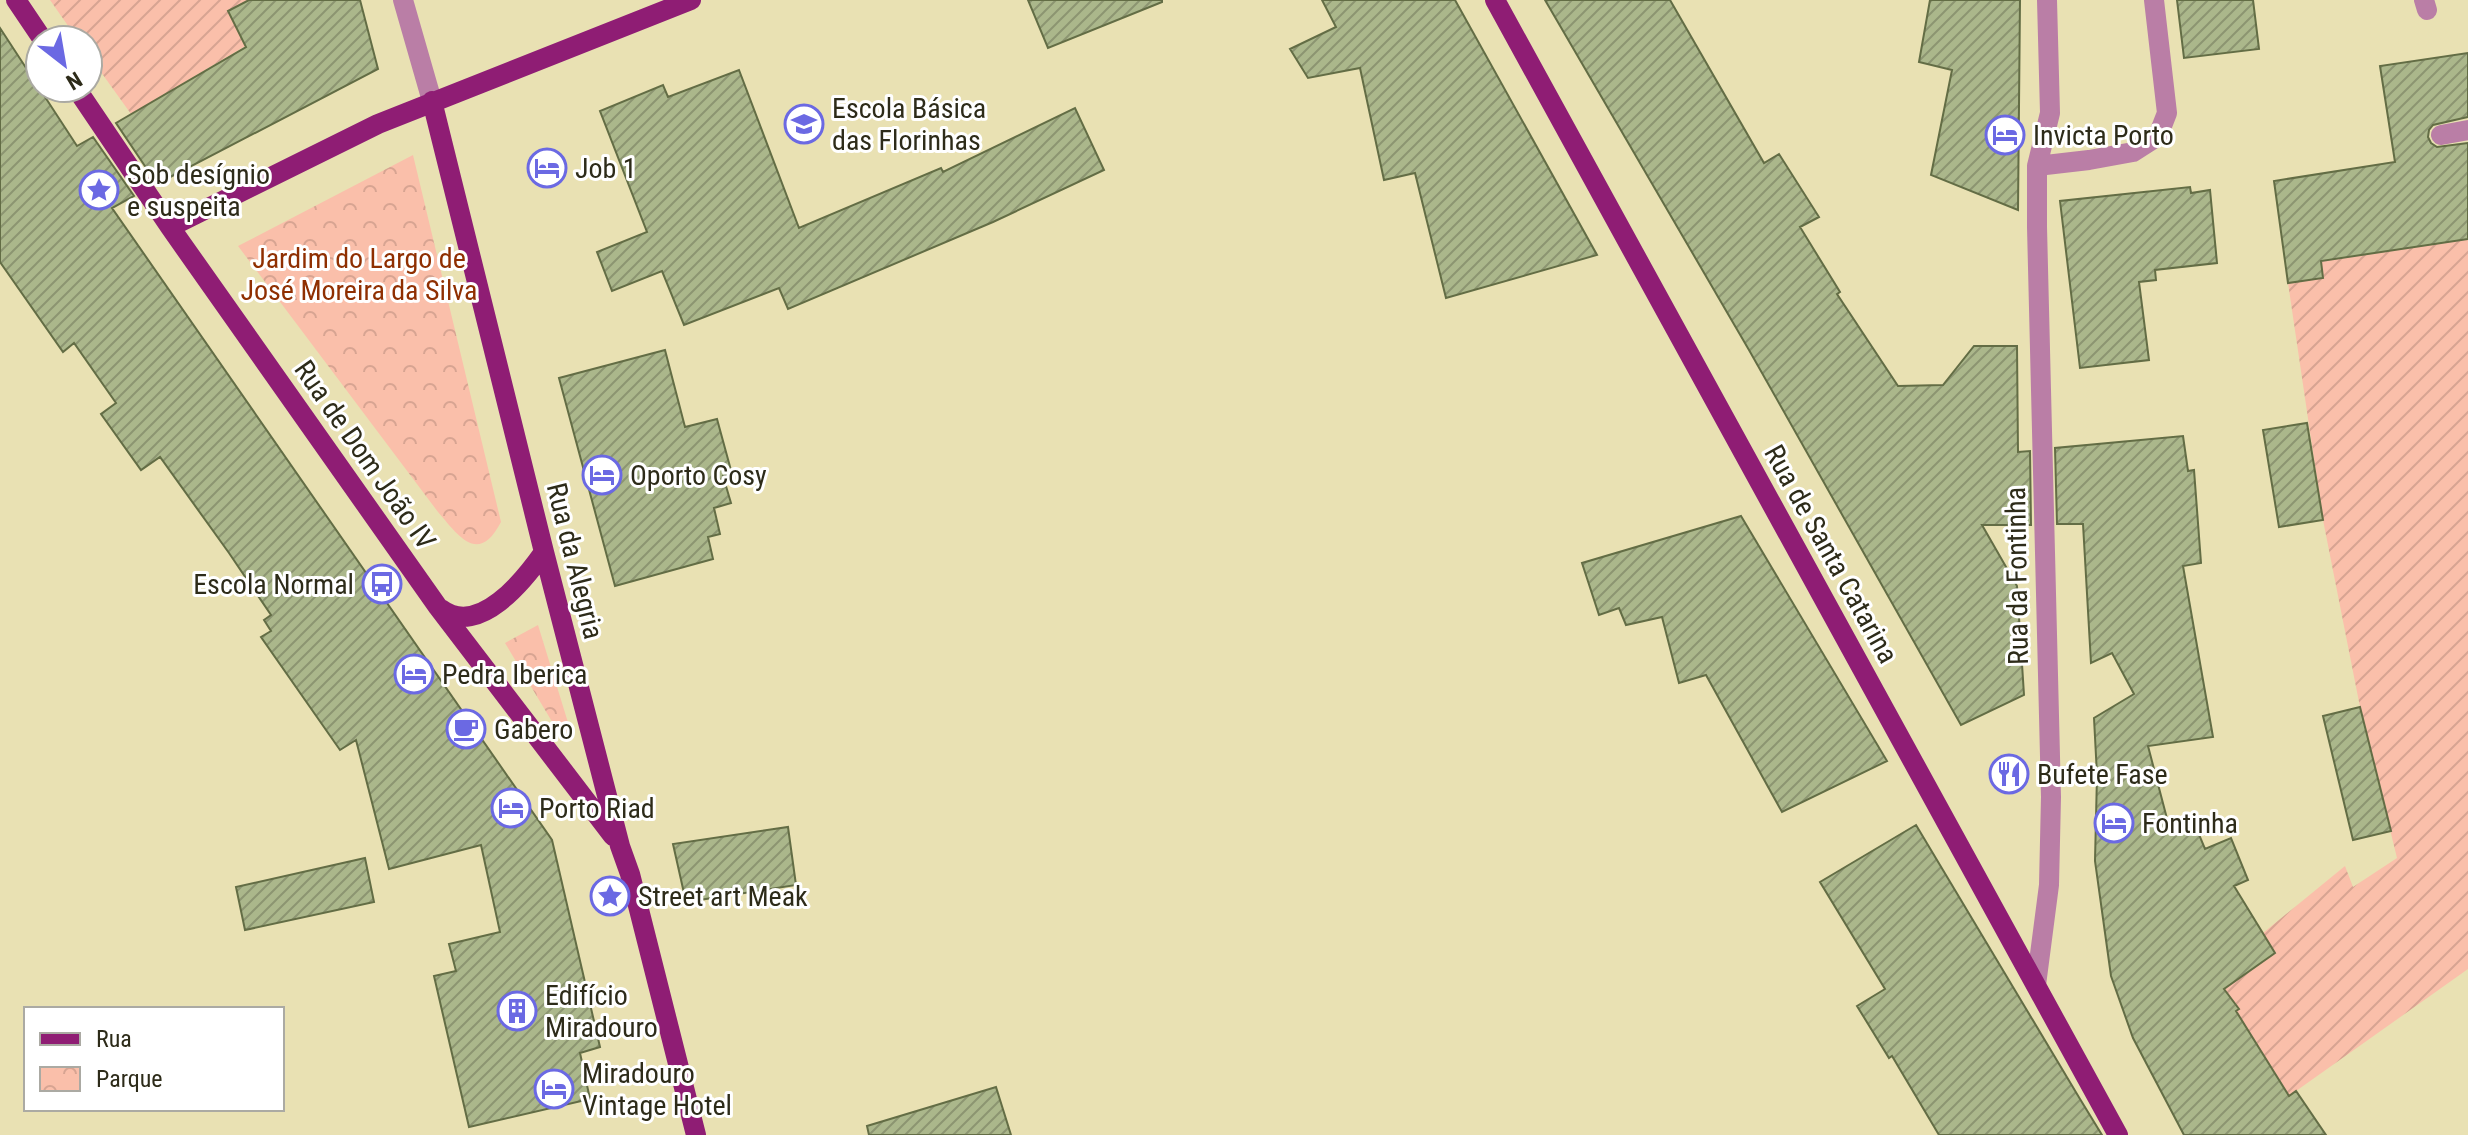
<svg xmlns="http://www.w3.org/2000/svg" width="2468" height="1135" viewBox="0 0 2468 1135" font-family="'Roboto Condensed',sans-serif">
	<style>
		.park { fill: url(#park-crowns) }
		.garden { fill: url(#garden-furrows) }
		.building { fill: url(#building-hatch); stroke: #636d45; stroke-width: 2 }
		.lines { fill: none; stroke-linecap: round; stroke-linejoin: round }
		.minor { stroke: #ba7ea6; stroke-width: 20 }
		.major { stroke: #8f1d74; stroke-width: 20 }
		.labels { text-anchor: middle; dominant-baseline: central; stroke-width: 6; stroke-linejoin: round; paint-order: stroke }
		.poi-label { font-size: 28px; fill: #2d2b19; stroke: #fff; text-anchor: start }
		.park-label { font-size: 28px; fill: #8f2f01; stroke: #fff }
		.street-label { font-size: 28px; fill: #2d2b19; stroke: #fff }
	</style>
	<defs>
		<pattern id="park-crowns" width="20" height="18" patternUnits="userSpaceOnUse" patternTransform="scale(2)"><rect width="20" height="18" fill="#fabfaa"/><path d="M2 6a3 3 0 1 1 6 0M12 15a3 3 0 1 1 6 0" fill="none" stroke="#d7a492"/></pattern>
		<pattern id="garden-furrows" width="10" height="10" patternUnits="userSpaceOnUse" patternTransform="scale(2)"><rect width="10" height="10" fill="#fabfaa"/><path d="M-1 1l2-2M0 10L10 0M9 11l2-2" fill="none" stroke="#d7a492"/></pattern>
		<pattern id="building-hatch" width="6" height="6" patternUnits="userSpaceOnUse" patternTransform="scale(2)"><rect width="6" height="6" fill="#abb78b"/><path d="M-1 1l2-2M0 6l6-6M5 7l2-2" fill="none" stroke="#8c9571"/></pattern>
	</defs>
	<rect width="100%" height="100%" fill="#e9e1b3"/>
	<path class="park" d="M413,155L501,522C478,566 458,535 438,512L238,246Z
		M538,625L570,729L560,735L505,643Z"/>
	<path class="garden" d="M50,0H249L228,11L247,45L131,114L88,54V40H78Z
		M2468,239V969L2289,1096L2245,1025L2225,1019L2239,1008L2228,994L2220,999L2218,993L2275,953L2263,933L2345,866L2353,887L2397,858L2360,707L2323,520L2288,283L2322,278L2321,261Z"/>
	<path class="building" d="M249,0H360L378,69L157,184L116,123L246,47L228,11Z
		M1028,0H1162V2L1048,48Z
		M1322,0H1455L1597,255L1446,298L1415,173L1384,180L1360,68L1308,78L1290,49L1336,27Z
		M1545,0H1670L1764,163L1779,154L1819,217L1800,227L1840,292L1837,294L1898,386L1943,385L1974,346H2017L2018,452L2030,451L2031,525H1982L2017,586L2024,695L1961,725L1749,350Z
		M1930,0H2020L2018,210L1931,175L1952,70L1919,62Z
		M2177,0H2253L2259,49L2184,58Z
		M0,28L77,146L93,137L134,196L112,208L552,840L600,1047L580,1053L590,1099L469,1127L434,976L456,971L449,944L500,932L481,845L389,869L356,740L340,750L261,637L271,631L264,620L271,615L229,553L160,457L141,470L101,414L116,403L74,343L63,352L0,262Z
		M2468,53V117L2433,125L2429,130L2428,137L2431,143L2437,147L2468,143V239L2321,261L2323,278L2288,283L2274,181L2395,162L2380,66Z
		M739,70L799,228L941,168L943,172L1075,108L1104,170L993,222L788,309L779,288L684,325L662,271L612,291L597,252L647,232L600,111L663,85L668,97Z
		M2190,187L2191,193L2210,190L2217,263L2155,270L2156,280L2139,282L2149,360L2080,368L2060,201Z
		M665,350L685,427L717,419L732,474L723,476L731,503L714,508L720,534L708,537L713,559L615,586L559,378Z
		M2307,423L2323,520L2279,527L2263,430Z
		M2183,436L2188,471L2194,470L2201,563L2183,566L2213,737L2148,746L2170,830L2193,820L2205,849L2231,838L2248,880L2234,886L2275,953L2224,989L2239,1009L2236,1011L2289,1096L2296,1091L2326,1135H2184L2133,1038L2111,976L2095,861L2097,775L2094,718L2134,694L2112,653L2091,663L2083,524H2057L2055,448Z
		M1741,516L1887,761L1782,812L1706,675L1679,683L1662,617L1626,625L1619,608L1599,615L1582,563Z
		M2360,707L2391,831L2353,840L2323,716Z
		M1916,825L2080,1099L2102,1135H1939L1892,1056L1889,1058L1857,1006L1885,989L1820,882Z
		M788,827L796,885L686,902L673,844Z
		M365,858L374,902L245,930L236,887Z
		M996,1087L1011,1135H869L867,1126Z"/>
	<g class="lines">
		<path class="minor" d="M403,0L432,101
			M2424,0L2427,10
			M2441,135L2468,130
			M2037,166L2089,160L2133,152L2158,136L2167,113L2154,0
			M2036,985L2049,885L2051,797L2037,227V166L2050,113L2047,0"/>
		<path class="major" d="M16,0L43,40
			M1495,0L2118,1135
			M76,88L170,227L438,607L613,836
			M432,101L544,552L620,846L630,874L696,1135
			M170,227L378,124L691,0
			M441,609C479,638 525,579 544,552"/>
	</g>
	<defs>
		<g id="school-ring" transform="scale(2)"><circle r="9.5" fill="#fff" stroke="#6b69e3" stroke-width="1.5"/><path d="M0-5L7-2L0 1L-7-2ZM-4 1L0 2.5L4 1V4Q0 6-4 4Z" fill="#6b69e3"/></g>
		<g id="hotel-ring" transform="scale(2)"><circle r="9.5" fill="#fff" stroke="#6b69e3" stroke-width="1.5"/><path d="M-6-4.5h1.5V1H6V5H4.5V3h-9V5H-6ZM-4 0a1.8 1.8 0 1 1 3.6 0ZM.5 0V-2.5h3Q6-2.5 6 0Z" fill="#6b69e3"/></g>
		<g id="sight-ring" transform="scale(2)"><circle r="9.5" fill="#fff" stroke="#6b69e3" stroke-width="1.5"/><path d="M0-6L1.8-2.2L6-1.7L2.9 1.2L3.7 5.4L0 3.3L-3.7 5.4L-2.9 1.2L-6-1.7L-1.8-2.2Z" fill="#6b69e3"/></g>
		<g id="bus-ring" transform="scale(2)"><circle r="9.5" fill="#fff" stroke="#6b69e3" stroke-width="1.5"/><path d="M-5-6H5V4H4V6H2V4H-2V6H-4V4H-5ZM-3.5-4V0h7V-4ZM-3.5 1.2v1.5H-2V1.2ZM2 1.2v1.5H3.5V1.2Z" fill="#6b69e3"/></g>
		<g id="cafe-ring" transform="scale(2)"><circle r="9.5" fill="#fff" stroke="#6b69e3" stroke-width="1.5"/><path d="M-5.5-4.5H6V0H3Q3 3.5 0 3.5H-2.5Q-5.5 3.5-5.5 0ZM3-3.2v2h1.7v-2ZM-6 4.5H4V6H-6Z" fill="#6b69e3"/></g>
		<g id="restaurant-ring" transform="scale(2)"><circle r="9.5" fill="#fff" stroke="#6b69e3" stroke-width="1.5"/><path d="M-5-6h1v4h1v-4h1v4h1v-4h1v5L-1.5 .5V6h-2V.5L-5-1ZM5-6V6H3V1.5H1.5Q1.5-4 5-6Z" fill="#6b69e3"/></g>
		<g id="building-ring" transform="scale(2)"><circle r="9.5" fill="#fff" stroke="#6b69e3" stroke-width="1.5"/><path d="M-4-6H4V6H1V3H-1V6H-4ZM-2.5-4.3h1.7v1.8h-1.7ZM.8-4.3h1.7v1.8H.8ZM-2.5-1h1.7V.8h-1.7ZM.8-1h1.7V.8H.8Z" fill="#6b69e3"/></g>
	</defs>
	<g fill-rule="evenodd">
		<use href="#school-ring" x="804" y="124"/>
		<use href="#hotel-ring" x="2005" y="135"/>
		<use href="#hotel-ring" x="547" y="168"/>
		<use href="#sight-ring" x="99" y="190"/>
		<use href="#hotel-ring" x="602" y="475"/>
		<use href="#bus-ring" x="382" y="584"/>
		<use href="#hotel-ring" x="414" y="674"/>
		<use href="#cafe-ring" x="466" y="729"/>
		<use href="#restaurant-ring" x="2009" y="774"/>
		<use href="#hotel-ring" x="511" y="808"/>
		<use href="#hotel-ring" x="2114" y="823"/>
		<use href="#sight-ring" x="610" y="896"/>
		<use href="#building-ring" x="517" y="1011"/>
		<use href="#hotel-ring" x="554" y="1089"/>
	</g>
	<g class="labels">
		<g class="poi-label">
			<text x="832" y="108">Escola Básica<tspan x="832" dy="32">das Florinhas</tspan></text>
			<text x="2033" y="135">Invicta Porto</text>
			<text x="575" y="168">Job 1</text>
			<text x="127" y="174">Sob desígnio<tspan x="127" dy="32">e suspeita</tspan></text>
			<text x="630" y="475">Oporto Cosy</text>
			<text x="354" y="584" text-anchor="end">Escola Normal</text>
			<text x="442" y="674">Pedra Iberica</text>
			<text x="494" y="729">Gabero</text>
			<text x="2037" y="774">Bufete Fase</text>
			<text x="539" y="808">Porto Riad</text>
			<text x="2142" y="823">Fontinha</text>
			<text x="638" y="896">Street art Meak</text>
			<text x="545" y="995">Edifício<tspan x="545" dy="32">Miradouro</tspan></text>
			<text x="582" y="1073">Miradouro<tspan x="582" dy="32">Vintage Hotel</tspan></text>
		</g>
		<g class="park-label">
			<text x="359" y="258">Jardim do Largo de<tspan x="359" dy="32">José Moreira da Silva</tspan></text>
		</g>
		<g class="street-label">
			<text transform="translate(365 455) rotate(55)">Rua de Dom João IV</text>
			<text transform="translate(1831 554) rotate(61)">Rua de Santa Catarina</text>
			<text transform="translate(575 561) rotate(76)">Rua da Alegria</text>
			<text transform="translate(2017 576) rotate(-91)">Rua da Fontinha</text>
		</g>
	</g>
	<rect x="24" y="1007" width="260" height="104" fill="#ffffff" stroke="#abaaa3" stroke-width="2"/>
	<rect x="40" y="1033" width="40" height="12" fill="#8f1d74" stroke="#abaaa3" stroke-width="2"/>
	<text x="96" y="1047" font-size="24" fill="#2d2b19">Rua</text>
	<rect x="40" y="1067" width="40" height="24" fill="url(#park-crowns)" stroke="#abaaa3" stroke-width="2"/>
	<text x="96" y="1087" font-size="24" fill="#2d2b19">Parque</text>
	<g transform="translate(64 64) rotate(149)"><circle r="38" fill="#ffffff" stroke="#abaaa3" stroke-width="2"/>
	<path d="M0-6L14 30L0 20L-14 30Z" fill="#6b69e3"/>
	<text y="-12" font-size="22" font-weight="bold" text-anchor="middle" fill="#2d2b19">N</text>
	</g>
</svg>
